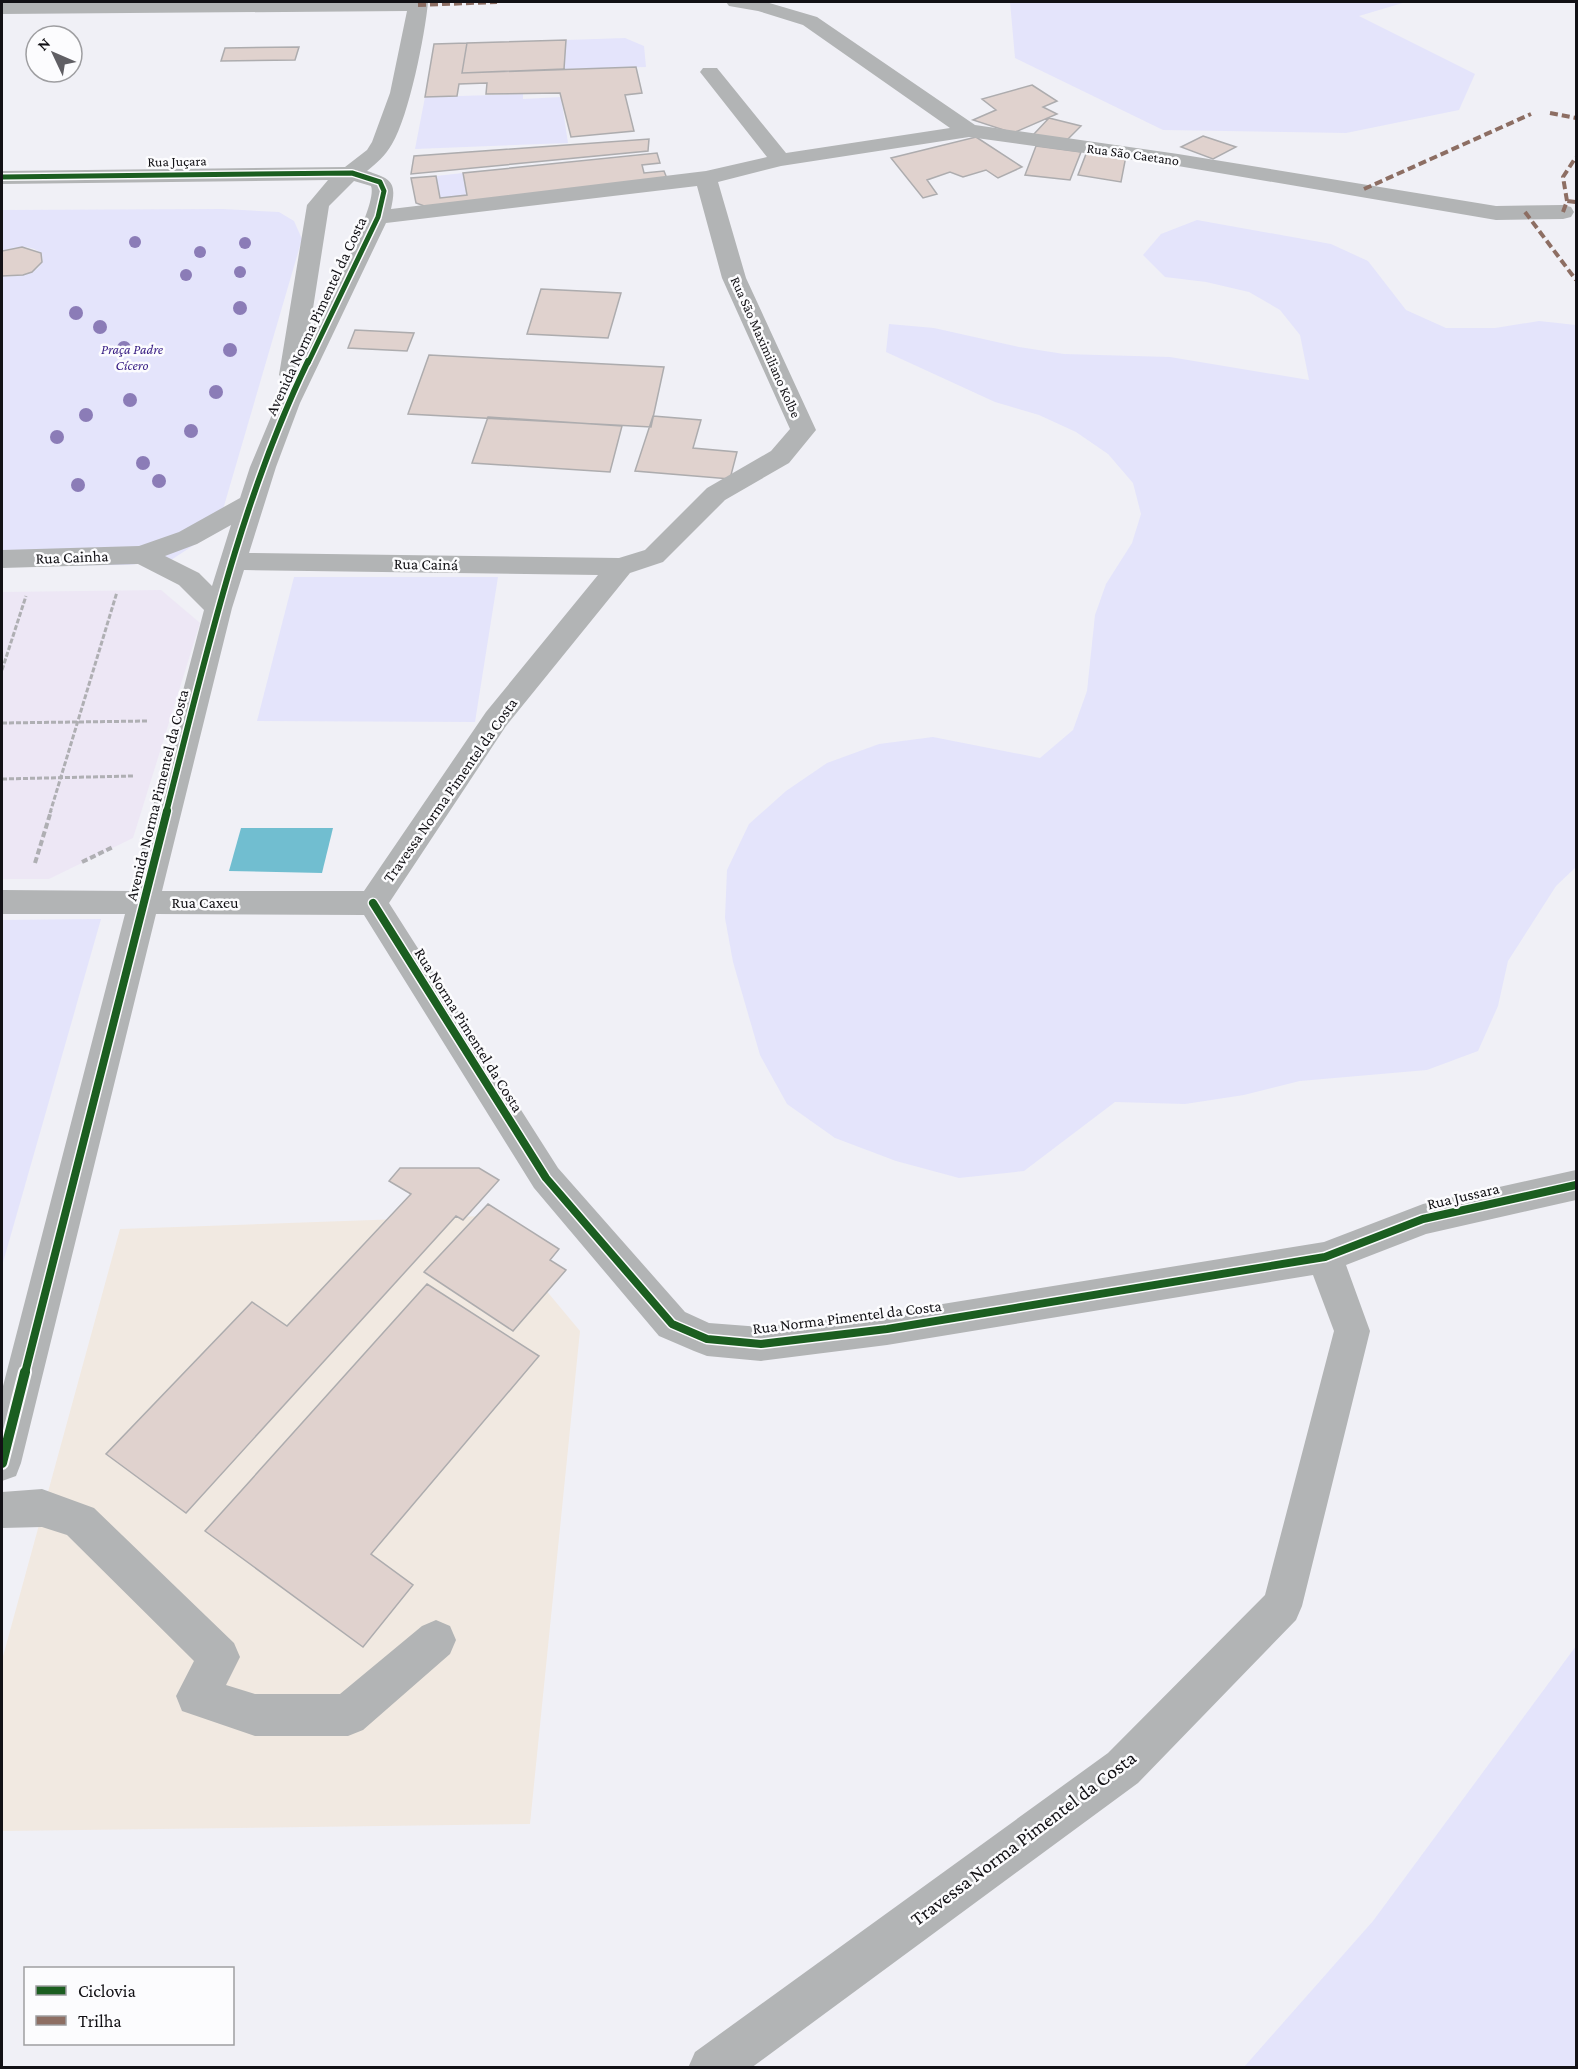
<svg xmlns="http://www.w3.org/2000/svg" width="1578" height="2069" viewBox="0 0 1578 2069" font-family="'Crimson Pro',serif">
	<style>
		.commercial { fill: #ede7f5 }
		.medical { fill: #f1e9e1 }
		.green { fill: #e4e4fb }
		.water { fill: #71bed0 }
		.building { fill: #e0d2ce; stroke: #adacae; stroke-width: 1.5 }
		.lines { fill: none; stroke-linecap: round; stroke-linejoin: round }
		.path-far1 { stroke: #afafb3; stroke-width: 3; stroke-dasharray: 5 2; stroke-linecap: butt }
		.path { stroke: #afafb3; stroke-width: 4; stroke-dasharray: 6 3; stroke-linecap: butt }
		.minor { fill: #b2b4b5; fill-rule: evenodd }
		.quiet { stroke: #8d6e63; stroke-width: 4; stroke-dasharray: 8 4; stroke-linecap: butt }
		.cycleway-far3-casing { stroke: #fcfcfe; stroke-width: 8 }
		.cycleway-far2-casing { stroke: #fcfcfe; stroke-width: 9 }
		.cycleway-far1-casing { stroke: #fcfcfe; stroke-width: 11 }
		.cycleway-casing { stroke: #fcfcfe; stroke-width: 14 }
		.cycleway-far3 { stroke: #1b5e20; stroke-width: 5 }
		.cycleway-far2 { stroke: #1b5e20; stroke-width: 6 }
		.cycleway-far1 { stroke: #1b5e20; stroke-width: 8 }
		.cycleway { stroke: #1b5e20; stroke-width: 10 }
		.tree { fill: #8b7cb7 }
		.labels { text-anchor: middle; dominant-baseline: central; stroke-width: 5; stroke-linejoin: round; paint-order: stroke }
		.far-street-label { font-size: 14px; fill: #121115; stroke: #fcfcfe }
		.far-park-label { font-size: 14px; font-style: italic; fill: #381e84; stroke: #fcfcfe }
		.street-label { font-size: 16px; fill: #121115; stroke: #fcfcfe }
		.near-street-label { font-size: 20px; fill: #121115; stroke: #fcfcfe }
	</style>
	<rect width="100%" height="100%" fill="#f0f0f6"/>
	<path class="commercial" d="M161,590L200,623L133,838L49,879H2V592Z"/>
	<path class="medical" d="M484,1216L580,1331L530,1824L2,1831V1660L120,1229Z"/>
	<path class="green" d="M1010,2H1406L1359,16L1475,74L1459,110L1346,133L1163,130L1015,58Z
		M625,38L644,46L646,67L564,69L566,40Z
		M523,94V99L561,97L568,143L415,149L425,97Z
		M463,173L467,195L440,198L436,176Z
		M223,209L279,212L294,221L302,239L217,530L171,560L128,565L2,566V276C14,278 50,273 41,253C29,244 15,247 2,251V210Z
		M1197,220L1331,244L1368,261L1406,310L1446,328H1495L1539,321L1576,325V867L1556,886L1508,961L1498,1006L1478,1051L1427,1070L1300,1081L1244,1095L1185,1104L1115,1102L1024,1171L959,1178L896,1161L835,1138L787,1104L760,1055L733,962L725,918L727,870L749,824L786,791L827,763L879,744L933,737L1040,758L1073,730L1087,691L1095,615L1106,584L1132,543L1141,514L1133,483L1108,454L1076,432L1039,415L995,402L886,352L889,324L934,328L1019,347L1064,354L1170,357L1309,380L1300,335L1280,310L1249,292L1206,282L1165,277L1143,255L1161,234Z
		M294,577H498L475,722L257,721Z
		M101,919L2,1266V920Z
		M1576,1646V2067H1244L1373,1921Z"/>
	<path class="water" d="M241,828H333L322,873L229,871Z"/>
	<path class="building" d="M566,40L564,69L462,73L467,43Z
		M467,43L462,73L636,67L642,93L625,95L634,131L571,137L560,93L486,94L487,83L459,84L457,96L425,97L434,44Z
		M299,47L295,60L221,61L225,48Z
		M1032,85L1057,101L1043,107L1057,114L1013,133L973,120L996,110L982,99Z
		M1049,118L1081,126L1065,142L1033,135Z
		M1203,136L1236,147L1213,159L1181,147Z
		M976,137L1022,167L998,178L986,170L963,177L950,172L927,180L937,194L923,198L891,158Z
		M649,139L648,151L411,174L414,156Z
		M1036,146L1081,152L1070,180L1025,175Z
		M657,153L660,163L642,165L644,173L664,171L668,181L427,207L416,203L411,178L436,176L440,198L467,195L463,173Z
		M1086,154L1126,156L1121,182L1078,175Z
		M22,247L41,253L42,262L32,272L23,275L2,276V251Z
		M541,289L621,293L608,338L527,334Z
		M355,330L414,333L407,351L348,348Z
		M429,355L664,367L651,427L408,414Z
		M653,416L701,420L693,448L737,452L730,479L635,471Z
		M488,417L622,426L610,472L472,463Z
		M400,1168H479L499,1180L463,1220L456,1216L186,1513L106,1454L252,1302L287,1326L411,1194L389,1181Z
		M488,1204L559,1249L550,1260L566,1270L513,1331L424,1272Z
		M427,1284L539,1356L371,1554L413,1585L363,1647L205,1531Z"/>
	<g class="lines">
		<path class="path-far1" d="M2,670L26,596
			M2,723L148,721
			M2,779L133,776
			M50,813L117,592"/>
		<path class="path" d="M82,862L113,847
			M35,863L51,811"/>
		<path class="minor" d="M2,2H428C425,35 409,116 392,144C385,156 377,163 367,171C392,179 397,182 391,209L706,171L767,157L700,72L703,68H717L786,153L950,128L803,25L758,11L729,6L726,2H766L817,17L975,125L1178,154L1496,206L1563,205L1571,207L1574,212L1571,217L1563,219L1496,220L1178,166L969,137L781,166L718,182L746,278L816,430L789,463L725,500L663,562L630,573L506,726L389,903L558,1168L685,1312L709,1323L761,1327L887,1313L1324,1242L1423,1204L1576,1170V1200L1426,1234L1346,1265L1370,1331L1302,1606L1296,1620L1138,1783L751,2068H688L695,2052L1108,1753L1265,1595L1334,1331L1313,1275L887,1345L761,1361L707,1356L694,1351L659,1336L534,1188L364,915L156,914L21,1463L16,1476L2,1481V1390L125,914H2V890L131,891L204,610L179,585L138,564L2,568V550L139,546L179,532L240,498L250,467L286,381L279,375L307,205L328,180L2,184V171L345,167L367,150L372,142L390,93L407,11L2,14ZM354,181L371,186C379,205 321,310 309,334L329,206ZM697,186L722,278L790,429L771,451L707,488L645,550L619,558L249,553L276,467L300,403L386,223ZM231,525L212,586L199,573L165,556L197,544ZM244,570L598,575L486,712L364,891H162L232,608Z
			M42,1489L94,1508L234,1643L240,1657L226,1685L255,1694H340L422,1626L436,1620L450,1626L456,1640L450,1654L363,1730L348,1736H255L182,1711L176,1696L194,1661L67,1535L42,1527L2,1528V1492Z"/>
		<path class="quiet" d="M418,5L497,2
			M1550,113L1576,118
			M1364,189L1531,114
			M1567,201L1563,177L1576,157
			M1525,212L1576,280
			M1563,212L1567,201L1576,202"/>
		<g class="cycleway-far3-casing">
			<path id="cycleway-far3" d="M2,177L352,173L380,182L384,191L378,217L308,363"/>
		</g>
		<g class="cycleway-far2-casing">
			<path id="cycleway-far2" d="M166,813C205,660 239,504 308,361"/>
		</g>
		<g class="cycleway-far1-casing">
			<path id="cycleway-far1" d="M373,903L546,1178L672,1324L707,1339L761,1344L887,1329L1325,1257L1423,1219L1576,1185
				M25,1373L167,811"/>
		</g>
		<g class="cycleway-casing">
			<path id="cycleway" d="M2,1463L25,1372"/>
		</g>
		<use href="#cycleway-far3" class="cycleway-far3"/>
		<use href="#cycleway-far2" class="cycleway-far2"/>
		<use href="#cycleway-far1" class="cycleway-far1"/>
		<use href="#cycleway" class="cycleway"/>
	</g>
	<g class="tree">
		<circle cx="135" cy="242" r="6"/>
		<circle cx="245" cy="243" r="6"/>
		<circle cx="200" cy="252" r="6"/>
		<circle cx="240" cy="272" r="6"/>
		<circle cx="186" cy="275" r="6"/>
		<circle cx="240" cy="308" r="7"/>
		<circle cx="76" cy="313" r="7"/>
		<circle cx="100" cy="327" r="7"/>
		<circle cx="124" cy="348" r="7"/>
		<circle cx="230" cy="350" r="7"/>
		<circle cx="216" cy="392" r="7"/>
		<circle cx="130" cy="400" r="7"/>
		<circle cx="86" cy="415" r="7"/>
		<circle cx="191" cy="431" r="7"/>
		<circle cx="57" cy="437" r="7"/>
		<circle cx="143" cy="463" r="7"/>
		<circle cx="159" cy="481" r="7"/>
		<circle cx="78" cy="485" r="7"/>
	</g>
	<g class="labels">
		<g class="far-street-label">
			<text transform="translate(1133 154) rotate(8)">Rua São Caetano</text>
			<text transform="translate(177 161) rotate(-1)">Rua Juçara</text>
			<text transform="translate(766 347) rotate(66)">Rua São Maximiliano Kolbe</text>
		</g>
		<g class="far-park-label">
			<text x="132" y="349">Praça Padre<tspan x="132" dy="16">Cícero</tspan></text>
		</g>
		<g class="street-label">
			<text transform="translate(316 316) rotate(-65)">Avenida Norma Pimentel da Costa</text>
			<text transform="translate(72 557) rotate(-2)">Rua Cainha</text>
			<text transform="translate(426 564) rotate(1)">Rua Cainá</text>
			<text transform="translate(450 790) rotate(-55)">Travessa Norma Pimentel da Costa</text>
			<text transform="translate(157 795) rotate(-76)">Avenida Norma Pimentel da Costa</text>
			<text x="205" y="902">Rua Caxeu</text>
			<text transform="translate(469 1030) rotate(58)">Rua Norma Pimentel da Costa</text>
			<text transform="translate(1463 1196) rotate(-13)">Rua Jussara</text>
			<text transform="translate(847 1317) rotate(-7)">Rua Norma Pimentel da Costa</text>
		</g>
		<g class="near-street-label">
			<text transform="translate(1023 1838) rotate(-37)">Travessa Norma Pimentel da Costa</text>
		</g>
	</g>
	<rect width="1578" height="2069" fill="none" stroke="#121115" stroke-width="6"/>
	<rect x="24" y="1967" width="210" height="78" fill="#fcfcfe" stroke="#9e9ea1" stroke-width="1.5"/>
	<rect x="36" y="1986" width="30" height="9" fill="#1b5e20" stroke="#9e9ea1" stroke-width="1.5"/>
	<text x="78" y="1997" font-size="18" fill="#121115">Ciclovia</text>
	<rect x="36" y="2016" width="30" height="9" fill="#8d6e63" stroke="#9e9ea1" stroke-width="1.5"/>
	<text x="78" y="2027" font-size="18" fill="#121115">Trilha</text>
	<g transform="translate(54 54) rotate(314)"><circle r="28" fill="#fcfcfe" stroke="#9e9ea1" stroke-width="1.5"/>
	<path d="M0-4.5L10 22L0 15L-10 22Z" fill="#605f64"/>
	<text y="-9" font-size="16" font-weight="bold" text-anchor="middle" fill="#121115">N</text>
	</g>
</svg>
